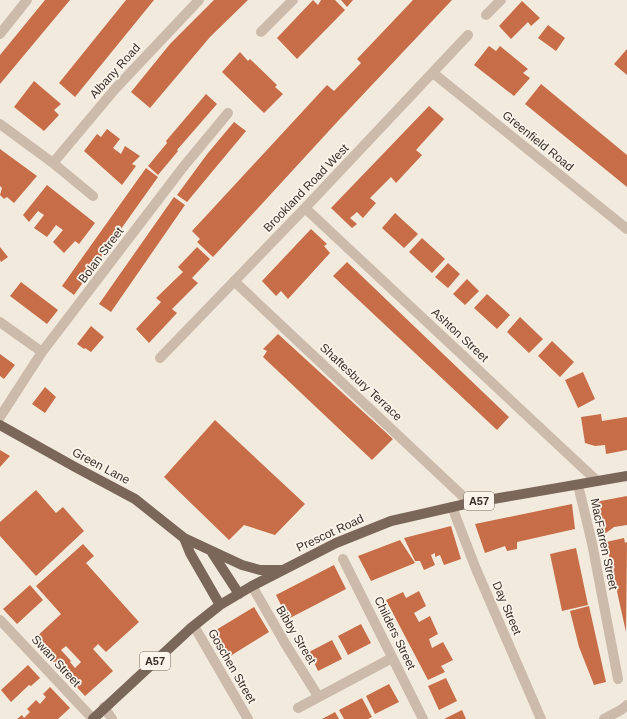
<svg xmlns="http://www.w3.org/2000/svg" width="627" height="719" viewBox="0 0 627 719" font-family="Arial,sans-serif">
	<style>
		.building { fill: #c76d48; fill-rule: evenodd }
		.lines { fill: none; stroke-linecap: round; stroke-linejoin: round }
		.minor { stroke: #cba; stroke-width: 10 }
		.major { stroke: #7b675a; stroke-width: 10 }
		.labels { text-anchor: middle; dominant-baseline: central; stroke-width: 3.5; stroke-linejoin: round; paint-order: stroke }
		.shield { fill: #faf4eb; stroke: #736a63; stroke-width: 1 }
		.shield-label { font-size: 11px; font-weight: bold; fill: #392f29 }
		.street-label { font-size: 12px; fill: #392f29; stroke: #faf4eb }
	</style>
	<rect width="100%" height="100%" fill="#f3eade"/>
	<path class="building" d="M45,0H70L0,84V55Z
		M126,0H154L75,97L59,83Z
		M214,0H248L210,37L150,108L131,92L170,44Z
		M313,0L318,5L321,0H335L345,10L297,59L277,38Z
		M341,0H353L347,7Z
		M413,0H452L338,121L213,257L197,242L200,239L192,231L327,85L334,91L361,63L357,59Z
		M522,1L540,18L531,26L528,22L511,39L499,26Z
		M548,25L565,38L556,51L538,38Z
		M489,46L496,51L500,46L528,69L523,73L530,78L514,96L474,65Z
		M627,49V75L614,64Z
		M240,52L248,61L250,59L277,85L275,87L283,94L264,113L222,72Z
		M34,81L61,104L54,110L59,115L44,131L14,107Z
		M541,84L627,155V187L525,104Z
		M206,94L217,104L177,150L178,151L158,175L148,166L167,143L166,141Z
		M429,106L444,119L416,150L422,155L396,183L391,177L370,198L376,203L363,218L357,212L350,218L357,224L352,228L331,208Z
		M234,122L246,131L187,202L177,195L208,153Z
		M107,129L120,139L113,148L121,154L125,146L140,156L132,164L136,166L122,185L84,151L97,134L101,137Z
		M0,149L37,176L14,203L7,197L4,199L0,195L2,188L0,186Z
		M146,168L158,177L74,295L62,286Z
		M47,185L95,223L79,244L75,241L64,253L53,242L63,230L56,225L47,237L34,228L44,215L38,211L29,222L23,215Z
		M174,197L185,205L111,312L99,304Z
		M395,213L418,234L404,248L382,228Z
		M311,229L327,244L324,246L330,253L288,299L281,291L276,296L262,281Z
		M422,238L445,259L432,273L409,252Z
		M0,247L8,257L1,262L0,260Z
		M197,247L210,259L192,278L198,283L172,309L177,313L149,343L136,329L161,302L156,298L183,272L178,267Z
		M347,262L509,417L497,430L333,276Z
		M448,263L460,274L448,288L435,277Z
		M467,279L479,291L465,305L453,294Z
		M21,282L58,310L47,324L10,296Z
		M487,294L510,315L497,329L474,308Z
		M520,317L543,339L529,353L507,332Z
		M91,326L104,337L91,352L85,348L84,349L77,344Z
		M278,334L393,439L372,460L263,357L267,351L263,349Z
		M552,341L574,362L560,377L538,356Z
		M0,354L15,365L4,379L0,376Z
		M583,372L595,399L578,408L565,380Z
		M45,387L56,397L45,413L32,404Z
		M601,414L602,421L627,417V450L606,454L605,445L595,446L585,443L581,417Z
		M215,420L305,504L275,535L244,525L229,540L164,477Z
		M0,450L10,456L0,467Z
		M36,490L56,513L63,507L84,531L36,576L0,536V522Z
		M627,496V525L614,527L602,536L595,502Z
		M572,504L575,529L517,542V549L507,551L505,546L485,553L475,524Z
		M451,526L461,559L444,565L440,555L435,557V553L431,555L435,565L424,570L420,561H415L404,538Z
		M624,538L625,543L627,542L626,632L606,542Z
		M400,540L415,563L371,581L358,556Z
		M83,544L94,556L86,563L139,622L106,652L98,644L93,649L113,671L85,696L33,640L61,614L36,586ZM66,646L81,662L75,668L70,662L71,661L61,650Z
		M576,548L588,605L562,611L550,554Z
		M334,565L346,589L288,619L276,595Z
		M30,585L43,600L17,624L3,609Z
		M419,591L426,606L414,613L419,622L430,616L438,634L429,639L432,648L443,642L453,660L441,666L445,672L428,680L386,600L403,592L406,598Z
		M589,606L606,682L594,685L579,647L570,611Z
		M254,607L269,632L227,658L211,633Z
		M361,624L371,643L348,655L338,636Z
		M332,640L342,659L318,671L309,652Z
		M28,665L40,678L31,686L29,685L11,702L1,690Z
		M446,678L457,701L439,710L428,686Z
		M389,684L399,702L375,714L366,696Z
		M50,687L70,708L58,719H17L22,715L24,718L30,712L27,709L36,700L40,704L46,697L43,694Z
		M362,698L372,717L368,719H344L339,710Z
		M462,710L466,719H444Z
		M335,712L339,719H322Z"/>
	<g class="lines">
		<path class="minor" d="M486,15L501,0
			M261,32L293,0
			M0,34L27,0
			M433,73L627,229
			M0,124L53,163L93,196
			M53,163L115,89L199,0
			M305,208L597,481
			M234,281L470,503
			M0,322L42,352
			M160,358L305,208L468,35
			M0,417L42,352L184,166L228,113
			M578,485L592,543L618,679
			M452,507L476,569L541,719
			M343,559L423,719
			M252,586L286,645L318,696
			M0,620L93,719
			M194,626L248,719
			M104,707L112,719
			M298,708L392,658
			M604,719L621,710L627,705"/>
		<path class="major" d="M0,425L75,467L135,499L184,538L242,565L260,570H281
			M184,538L190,553L220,605
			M211,551L239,594
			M93,719L191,628L220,605L252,586L336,543L391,521L470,503L627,476"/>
	</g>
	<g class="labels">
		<g class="shield">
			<rect x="464" y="492" width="30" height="18" rx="3"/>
			<rect x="140" y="652" width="30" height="18" rx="3"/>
		</g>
		<g class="shield-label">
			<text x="479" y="501">A57</text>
			<text x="155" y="661">A57</text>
		</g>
		<g class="street-label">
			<text transform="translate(115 71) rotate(-48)">Albany Road</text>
			<text transform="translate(538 141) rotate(39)">Greenfield Road</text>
			<text transform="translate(306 188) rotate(-46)">Brookland Road West</text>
			<text transform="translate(101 255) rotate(-53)">Bolan Street</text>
			<text transform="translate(460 335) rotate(43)">Ashton Street</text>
			<text transform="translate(361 382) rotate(43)">Shaftesbury Terrace</text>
			<text transform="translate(101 466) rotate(28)">Green Lane</text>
			<text transform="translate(330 533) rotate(-25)">Prescot Road</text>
			<text transform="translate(604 544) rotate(78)">MacFarren Street</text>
			<text transform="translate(507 608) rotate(67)">Day Street</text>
			<text transform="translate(395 633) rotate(64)">Childers Street</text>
			<text transform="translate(296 635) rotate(59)">Bibby Street</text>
			<text transform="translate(56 661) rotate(47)">Swan Street</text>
			<text transform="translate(232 666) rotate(60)">Goschen Street</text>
		</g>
	</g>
</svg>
